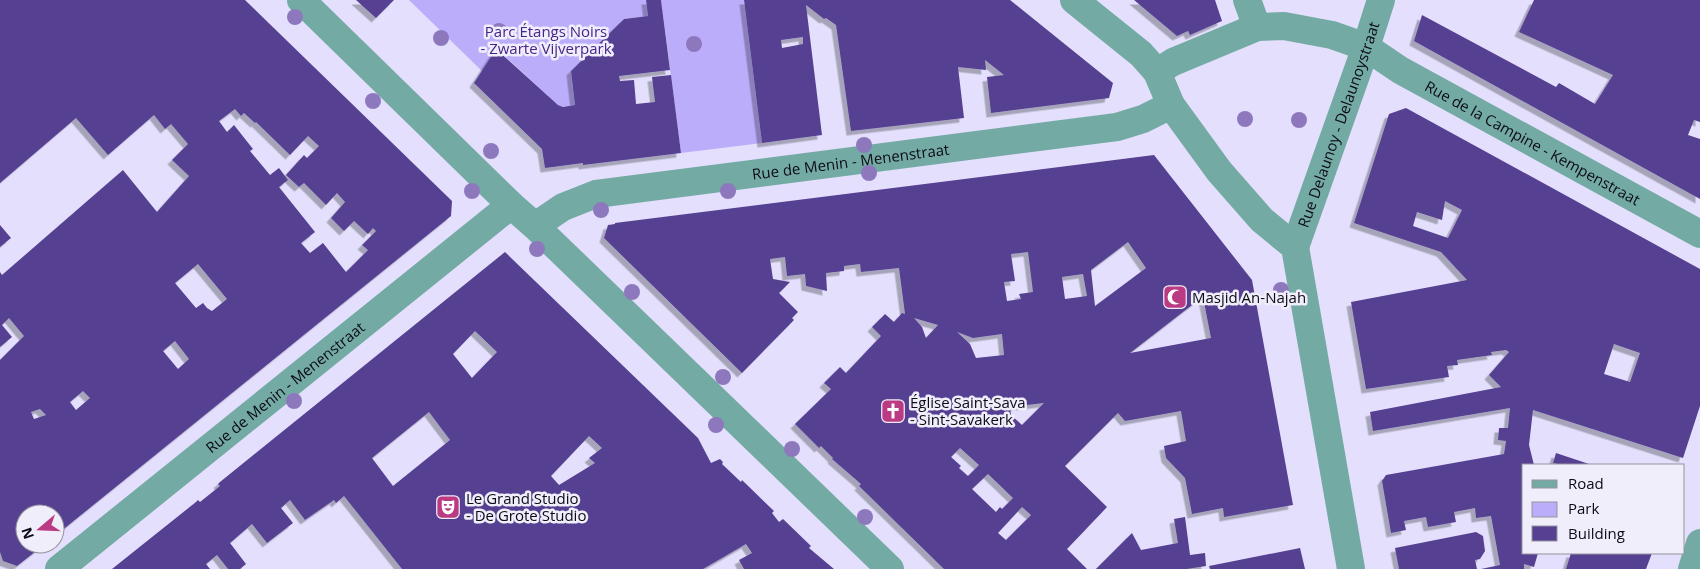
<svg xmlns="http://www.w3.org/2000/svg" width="1700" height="569" viewBox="0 0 1700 569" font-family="'Open Sans',sans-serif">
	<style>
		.green { fill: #bcadfb }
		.building { fill: #564091; fill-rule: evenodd; filter: url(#shadow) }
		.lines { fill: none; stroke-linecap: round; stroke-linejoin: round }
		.minor { stroke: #74aaa4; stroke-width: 28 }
		.tree { fill: #8d78bd }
		.labels { text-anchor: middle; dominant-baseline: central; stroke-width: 5; stroke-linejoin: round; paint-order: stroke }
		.park-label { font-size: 15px; fill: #47248a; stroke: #f0eefa }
		.street-label { font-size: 15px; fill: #0c0a14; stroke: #f0eefa }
		.poi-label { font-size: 15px; fill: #0c0a14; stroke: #f0eefa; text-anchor: start }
	</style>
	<defs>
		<filter id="shadow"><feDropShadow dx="-4.5" dy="4.5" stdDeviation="0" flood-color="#0004"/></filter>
	</defs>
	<rect width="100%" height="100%" fill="#e3dffc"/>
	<path class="green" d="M409,0H646L648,16L624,19L571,71L575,105L563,107L558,105L497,49L482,71Z
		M661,0H744L762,143L681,153Z"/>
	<path class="building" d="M0,0H245L452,201L451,216L55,536V514H25V544H45L17,566L3,561L0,552V360L24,336L9,318L2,325L12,337L0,347V272L2,275L123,170L157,212L189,176L172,160L188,144L171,124L165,129L154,115L108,155L76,118L0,183ZM235,109L241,116L244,113L255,123L256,122L290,155L308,136L319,146L307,158L304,155L286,175L299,187L304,183L326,205L337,193L345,202L331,218L344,231L354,221L368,234L373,228L376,231L362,245L368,250L346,272L323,243L310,253L301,243L315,232L279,187L288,180L279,168L270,175L250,151L253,149L234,125L227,132L219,121ZM198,264L227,299L212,311L207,308L203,303L196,308L175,283ZM175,341L189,359L178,369L163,351ZM83,391L90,398L76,410L70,402ZM40,409L46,415L34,419L31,412Z
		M356,0H394L376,18Z
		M646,0H661L670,70L619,76L620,81L634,80L636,104L655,102L652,77L671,75L681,153L583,165V163L545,168L542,149L474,83L496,49L558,105L563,107L575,105L571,71L624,19L648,16Z
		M744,0H1010L1113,83L1109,98L991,113L987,77L1004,75L985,60L986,70L958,67L964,118L851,131L836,25L826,18L824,19L806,5L822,135L762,143ZM803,37V44L782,48L781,40Z
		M1134,0H1215L1222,21L1190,35L1188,31L1177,36Z
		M1534,0H1700V122L1694,120L1688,135L1700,139V199L1414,41L1422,15L1556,87L1559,83L1595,104L1613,75L1519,32Z
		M1406,108L1700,269V406L1683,458L1533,410L1529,445L1534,465H1524V553H1538L1534,567L1524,564V569H1481L1500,565L1491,516L1476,518L1475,508L1454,512L1456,522L1428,527L1426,517L1404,521L1406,530L1391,533L1382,481L1386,475L1504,454L1506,441L1498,440L1499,428H1508L1510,408L1373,431L1370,412L1501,387L1489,375L1509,352L1506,350L1491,352L1492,355L1457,360L1458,365L1447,366L1449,377L1366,389L1351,302L1467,280L1441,252L1354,223L1389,114ZM1445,201L1462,210L1448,238L1413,226L1417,212L1442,220ZM1614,344L1640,353L1630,382L1604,374Z
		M1154,155L1252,280L1293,505L1224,517L1223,508L1192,514L1185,478L1166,458L1164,446L1186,441L1181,411L1125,421L1118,413L1065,466L1107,507L1067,549L1087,569H944L859,486L861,484L832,459L833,458L821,446L819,448L795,424L831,389L824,383L840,367L846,373L881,336L872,327L885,314L894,322L902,313L905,314L899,268L861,272L860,264L844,266V271L826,273L827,291L806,286L805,274L787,276L785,257L770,259L773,279L790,282L779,293L798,312L792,318L794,320L742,373L604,238L608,225L615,224V223ZM1128,242L1146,268L1095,306L1091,270ZM1028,252L1033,292L1019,294L1021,299L1007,301L1004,282L1015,281L1011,254ZM1083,274L1087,296L1065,299L1062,277ZM1201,298L1204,302L1211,338L1130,353ZM914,318L938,325L926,338L922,327ZM957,332L973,338L1002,334L1004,355L976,358L970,344ZM1044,403L1022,425L1011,415L1010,407ZM960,448L979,465L968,476L959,468L961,466L951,457ZM988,474L1013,498L1002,509L1000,507L996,512L972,489ZM1022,507L1031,515L1006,540L998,533Z
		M0,225L11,238L0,247Z
		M505,252L698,438L711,463L720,459L723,462L722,464L741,482L742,480L774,511L772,513L779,522L783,519L811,546L809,548L834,569H744L739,560L752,553L746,544L703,569H402L344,496L336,503L334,500L305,520L290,500L281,508L293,523L267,543L252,524L230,543L246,564L240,569H228L217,555L206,564L210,569H112L196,502L198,500L200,502L220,486L218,484L220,482ZM475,331L497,352L472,378L453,354ZM429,412L450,440L393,486L372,458ZM589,436L602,448L589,458L595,463L559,485L551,476Z
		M1556,453L1592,465H1562L1553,463Z
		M1185,517L1190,555L1205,553L1206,566L1187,569H1096L1132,533L1141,550L1178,543L1174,519Z
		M1476,532L1483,536L1485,551L1480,559L1475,560L1477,569H1399L1395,548Z
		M1300,548L1305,569H1210L1209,566Z
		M1571,553H1652L1646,569H1566Z"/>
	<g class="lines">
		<g class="minor">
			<path d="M301,0L511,205L535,226L890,569"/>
			<path d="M1074,0L1141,54L1157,72L1171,105L1219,171L1262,220L1295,247L1351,569"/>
			<path d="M1247,0L1257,27"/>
			<path id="s1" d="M1157,72L1173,62L1257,27L1284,26L1332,35L1366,47L1400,70L1700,234"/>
			<path id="s2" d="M535,226L563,207L596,194L1117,127L1143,119L1171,105"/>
			<path id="s3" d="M1295,247L1366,47L1381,0"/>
			<path id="s4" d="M59,569L511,205"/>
			<path d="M1692,569L1700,543"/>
		</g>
	</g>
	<g class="tree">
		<circle cx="295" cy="17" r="8"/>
		<circle cx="499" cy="31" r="8"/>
		<circle cx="441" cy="38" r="8"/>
		<circle cx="694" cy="44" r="8"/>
		<circle cx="373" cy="101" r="8"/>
		<circle cx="1245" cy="119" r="8"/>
		<circle cx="1299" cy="120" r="8"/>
		<circle cx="864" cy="145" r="8"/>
		<circle cx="491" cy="151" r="8"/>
		<circle cx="869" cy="173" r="8"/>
		<circle cx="472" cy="191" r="8"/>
		<circle cx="728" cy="191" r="8"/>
		<circle cx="601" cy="210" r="8"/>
		<circle cx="537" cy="249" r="8"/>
		<circle cx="1281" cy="290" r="8"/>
		<circle cx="632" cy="292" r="8"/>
		<circle cx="723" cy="377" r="8"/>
		<circle cx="294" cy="401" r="8"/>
		<circle cx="716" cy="425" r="8"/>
		<circle cx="792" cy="449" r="8"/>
		<circle cx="865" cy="517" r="8"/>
	</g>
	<defs>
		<g id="mosque-square" transform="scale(1.25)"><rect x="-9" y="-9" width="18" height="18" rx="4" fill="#bb3a84" stroke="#f0eefa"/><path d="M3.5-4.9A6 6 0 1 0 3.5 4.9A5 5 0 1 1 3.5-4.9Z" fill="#fff"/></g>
		<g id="church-square" transform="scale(1.25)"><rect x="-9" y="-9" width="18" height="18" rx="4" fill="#bb3a84" stroke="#f0eefa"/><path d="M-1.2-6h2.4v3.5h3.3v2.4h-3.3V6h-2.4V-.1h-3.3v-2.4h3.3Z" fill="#fff"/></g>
		<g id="theatre-square" transform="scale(1.25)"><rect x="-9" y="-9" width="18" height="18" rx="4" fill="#bb3a84" stroke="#f0eefa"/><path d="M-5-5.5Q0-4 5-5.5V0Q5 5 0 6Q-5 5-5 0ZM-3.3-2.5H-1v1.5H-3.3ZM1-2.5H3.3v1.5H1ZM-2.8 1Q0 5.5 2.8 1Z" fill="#fff"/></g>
	</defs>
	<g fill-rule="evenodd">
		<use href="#mosque-square" x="1175" y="297"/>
		<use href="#church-square" x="893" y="411"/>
		<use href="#theatre-square" x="448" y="507"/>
	</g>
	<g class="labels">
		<g class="park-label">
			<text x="546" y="31">Parc Étangs Noirs<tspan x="546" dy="17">- Zwarte Vijverpark</tspan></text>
		</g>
		<g class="street-label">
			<text stroke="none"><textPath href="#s3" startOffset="130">Rue Delaunoy - Delaunoystraat</textPath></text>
			<text stroke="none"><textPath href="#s1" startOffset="414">Rue de la Campine - Kempenstraat</textPath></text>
			<text stroke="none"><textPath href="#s2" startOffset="326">Rue de Menin - Menenstraat</textPath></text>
			<text stroke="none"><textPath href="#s4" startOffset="290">Rue de Menin - Menenstraat</textPath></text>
		</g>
		<g class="poi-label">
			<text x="1192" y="297">Masjid An-Najah</text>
			<text x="910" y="402">Église Saint-Sava<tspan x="910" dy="17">- Sint-Savakerk</tspan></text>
			<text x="466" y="498">Le Grand Studio<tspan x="466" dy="17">- De Grote Studio</tspan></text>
		</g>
	</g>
	<rect x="1522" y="464" width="162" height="90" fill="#f0eefa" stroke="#95939e"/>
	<rect x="1532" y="480" width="25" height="8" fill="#74aaa4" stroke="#95939e"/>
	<text x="1568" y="489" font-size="15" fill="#0c0a14">Road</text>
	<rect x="1532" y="502" width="25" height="15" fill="#bcadfb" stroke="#95939e"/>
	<text x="1568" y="514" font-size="15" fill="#0c0a14">Park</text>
	<rect x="1532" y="526" width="25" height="15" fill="#564091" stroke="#95939e"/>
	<text x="1568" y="539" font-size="15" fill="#0c0a14">Building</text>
	<g transform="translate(40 529) rotate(251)"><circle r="24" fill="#f0eefa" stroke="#95939e"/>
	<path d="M0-4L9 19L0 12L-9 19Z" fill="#bb3a84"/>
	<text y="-8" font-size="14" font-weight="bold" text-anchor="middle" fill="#0c0a14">N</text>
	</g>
</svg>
